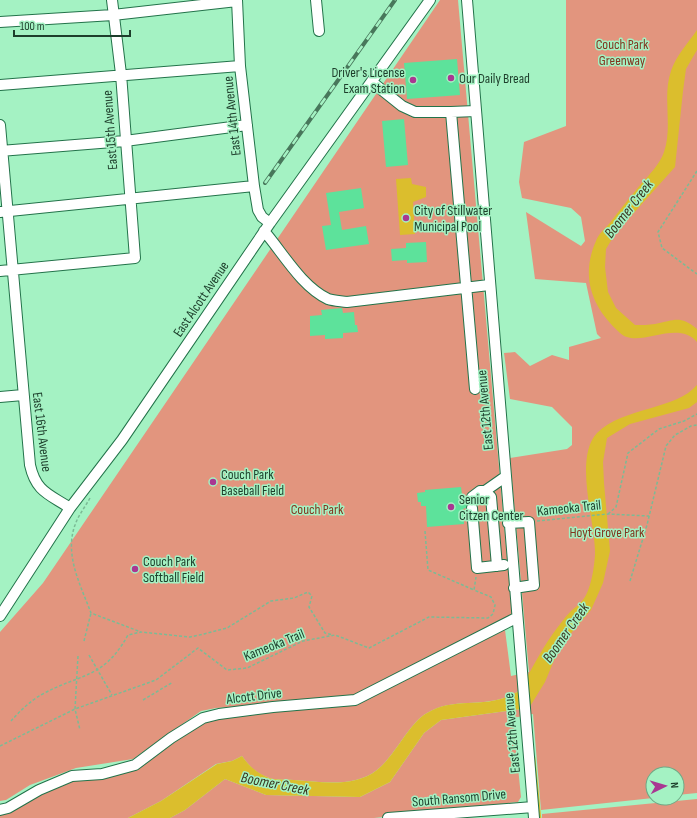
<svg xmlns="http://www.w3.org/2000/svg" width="697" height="818" viewBox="0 0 697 818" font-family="'Sofia Sans Condensed',sans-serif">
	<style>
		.green { fill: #e2957e }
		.water { fill: #dbbe2d }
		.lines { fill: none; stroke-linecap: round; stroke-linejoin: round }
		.stream { stroke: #dbbe2d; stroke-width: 2.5 }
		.building { fill: #5de29b }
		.minor-casing { stroke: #23734a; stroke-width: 12 }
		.path { stroke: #7bbb95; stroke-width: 1.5; stroke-dasharray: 3 2; stroke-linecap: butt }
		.minor { stroke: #fff; stroke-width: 10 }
		.rail-casing { stroke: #48775b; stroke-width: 4 }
		.rail { stroke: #a4f2c3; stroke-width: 2.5; stroke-dasharray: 8; stroke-linecap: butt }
		.poi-dot { fill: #a93792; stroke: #a4f2c3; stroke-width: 1.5 }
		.labels { text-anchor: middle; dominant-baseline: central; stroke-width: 3; stroke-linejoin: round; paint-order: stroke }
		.park-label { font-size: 14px; fill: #81351f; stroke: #a4f2c3 }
		.poi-label { font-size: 14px; fill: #1d3e2b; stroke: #a4f2c3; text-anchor: start }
		.street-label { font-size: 14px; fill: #1d3e2b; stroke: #a4f2c3 }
		.water-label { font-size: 15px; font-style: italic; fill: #3b3620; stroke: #a4f2c3 }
	</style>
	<rect width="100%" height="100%" fill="#a4f2c3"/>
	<path class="green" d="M440,0H458L512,615L368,695L505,630L511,676L529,672L510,458L567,449L572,445V427L552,407L510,399L504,353L515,352L530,366L552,355L569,360V347L601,338L597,334L586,283L535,279L526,212L581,246L585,241L581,217L571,208L522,198L519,182L524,142L566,126V0H697V793L677,795V774H653V798L541,810L533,714L513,718L521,797L518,802L374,818H170L185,810L225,779L266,795L360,797L390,782L424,733L441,720L529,708L520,690C490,711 456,695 427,713C409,723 395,756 377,770C354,788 321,782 294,780C286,779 275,781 267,777C256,773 249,766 242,756L232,761L216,764L161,801L128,818H0V809L72,776L135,765L219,714L321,700L216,708L201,711L133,759L76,768L30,785L6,800L0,801V632L43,583Z
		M697,799V818H542V814Z"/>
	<path class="water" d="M697,30V50L686,69L683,91L675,167L615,234L606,249L605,267L608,292L616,308L635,325C642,325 649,325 655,324C675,320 680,315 697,329V342C677,318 638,350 620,333C592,308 580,277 596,241C598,235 604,229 609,224C619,211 630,197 641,184C649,175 660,164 664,152C673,126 662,97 671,71C676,56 688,43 697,30Z
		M411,178L412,184L426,187V197L413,202L415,234L400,235L396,179Z
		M697,385V402L689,408L630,424L607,438L603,462L604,483L610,551L603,583L591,610L572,632L555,658L545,682L529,708L441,720L424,733L390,782L360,797L266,795L225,779L185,810L170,818H128L161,801L217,764L232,761L242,756C249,766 256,772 267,777C275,781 286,779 294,780C321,782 354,788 377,770C395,756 409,723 427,713C455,695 490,711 520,690C530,672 540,652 552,635C558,627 564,618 571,611C574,608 579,605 582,601C591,591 594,568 595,555C596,523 573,459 597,433C623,407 676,410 697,385Z"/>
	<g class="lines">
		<path class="stream" d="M534,757L540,818"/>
	</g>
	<path class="building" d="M457,59L460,95L407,99L404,63Z
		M404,119L408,165L386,167L382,121Z
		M361,188L364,208L339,212L342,230L366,226L369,244L326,250L322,226L331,225L326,193Z
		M426,242L427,262L407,263V260L392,261L391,249L406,248V243Z
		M342,308L343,313L354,312L355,325H357L358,332L343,333V338L325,339V335L310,336V316L322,315L321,310Z
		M461,487L463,502H466L467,505L466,508L463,509L464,524L427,527L426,506H421V502H418L417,493L425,492V490Z"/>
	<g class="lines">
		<g class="minor-casing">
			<path id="minor" d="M237,0L240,66L254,186L258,210L262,217L270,223
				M316,0L319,31
				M467,0L534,818
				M0,22L113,15L237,1
				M372,82L402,106L415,112H451
				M0,85L240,66
				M0,125L30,465C36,492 49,494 70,508
				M0,151L125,141L247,125
				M0,212L254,186
				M264,231C283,253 301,286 328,299C334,301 341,301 347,302L489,285
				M0,271L135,258L121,74L112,0
				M475,389L451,112L476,111
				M0,397L23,395
				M485,491L505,477
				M472,501V497L480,491H485L491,497L497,566
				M472,508L477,568L504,565
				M508,523L529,522L534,585L514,588
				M0,616L70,508L122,440L270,223L430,0
				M0,810L8,808L39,790L72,776L102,774L135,765L171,738L203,718L219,714L273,707L355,700L516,618
				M388,818L533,807"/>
		</g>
		<path class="path" d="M697,171L658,232L662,248L697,274
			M90,498C85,507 78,516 75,525C64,555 81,586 91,613L141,632
			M608,514L616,507L628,453L659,429L684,421L697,414
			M537,521L608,514L649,516
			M425,531L428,570L474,590
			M630,581L647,525L666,446L675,435L691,426L697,425
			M84,641L91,613
			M89,655L112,695
			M78,656L75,709L80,730
			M143,700L173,682
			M11,721C19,712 30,701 41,695C80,673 103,680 128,635L141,632L190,637L204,634L227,628L271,601L294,598L308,592L312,596L309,607L325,633L333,635
			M0,746L75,709L156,680L198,648L227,670L247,668L303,641L335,635L369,648L429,617L488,618L493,614L495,605L491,597L474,590L476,577"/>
		<use href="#minor" class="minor"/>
		<g class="rail-casing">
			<path id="rail" d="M265,183L395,0"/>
		</g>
		<use href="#rail" class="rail"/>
	</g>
	<g class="poi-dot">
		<circle cx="451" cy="78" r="4"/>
		<circle cx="413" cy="80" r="4"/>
		<circle cx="406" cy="218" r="4"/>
		<circle cx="213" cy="482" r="4"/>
		<circle cx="451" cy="507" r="4"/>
		<circle cx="135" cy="569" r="4"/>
	</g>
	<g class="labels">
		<g class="park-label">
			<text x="622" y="44">Couch Park<tspan x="622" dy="16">Greenway</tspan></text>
			<text x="317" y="509">Couch Park</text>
			<text x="607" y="532">Hoyt Grove Park</text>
		</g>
		<g class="poi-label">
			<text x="405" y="72" text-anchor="end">Driver's License<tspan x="405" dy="16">Exam Station</tspan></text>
			<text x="459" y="78">Our Daily Bread</text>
			<text x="414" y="210">City of Stillwater<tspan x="414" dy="16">Municipal Pool</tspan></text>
			<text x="221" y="474">Couch Park<tspan x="221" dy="16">Baseball Field</tspan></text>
			<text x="459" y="499">Senior<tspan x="459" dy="16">Citzen Center</tspan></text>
			<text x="143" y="561">Couch Park<tspan x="143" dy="16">Softball Field</tspan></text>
		</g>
		<g class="street-label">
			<text transform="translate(232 116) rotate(-96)">East 14th Avenue</text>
			<text transform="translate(110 130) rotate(-94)">East 15th Avenue</text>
			<text transform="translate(201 299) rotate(-56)">East Alcott Avenue</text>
			<text transform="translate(485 410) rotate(-95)">East 12th Avenue</text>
			<text transform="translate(42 432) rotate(83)">East 16th Avenue</text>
			<text transform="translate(569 508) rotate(-6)">Kameoka Trail</text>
			<text transform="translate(274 645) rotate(-22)">Kameoka Trail</text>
			<text transform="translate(254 696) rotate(-7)">Alcott Drive</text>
			<text transform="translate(512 733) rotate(-95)">East 12th Avenue</text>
			<text transform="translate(459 798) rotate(-5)">South Ransom Drive</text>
		</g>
		<g class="water-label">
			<text transform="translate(629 209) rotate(-52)">Boomer Creek</text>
			<text transform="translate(566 633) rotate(-55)">Boomer Creek</text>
			<text transform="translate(275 784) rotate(11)">Boomer Creek</text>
		</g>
	</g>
	<g transform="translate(665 786) rotate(85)"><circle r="19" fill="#a4f2c3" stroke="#6eaa86"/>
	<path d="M0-3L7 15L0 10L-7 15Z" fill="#a93792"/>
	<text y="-6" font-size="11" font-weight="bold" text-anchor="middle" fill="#1d3e2b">N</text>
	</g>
	<path d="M14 30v6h116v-6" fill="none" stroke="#1d3e2b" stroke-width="2"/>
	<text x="20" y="30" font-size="12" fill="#1d3e2b" stroke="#a4f2c3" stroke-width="3" paint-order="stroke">100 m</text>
</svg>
